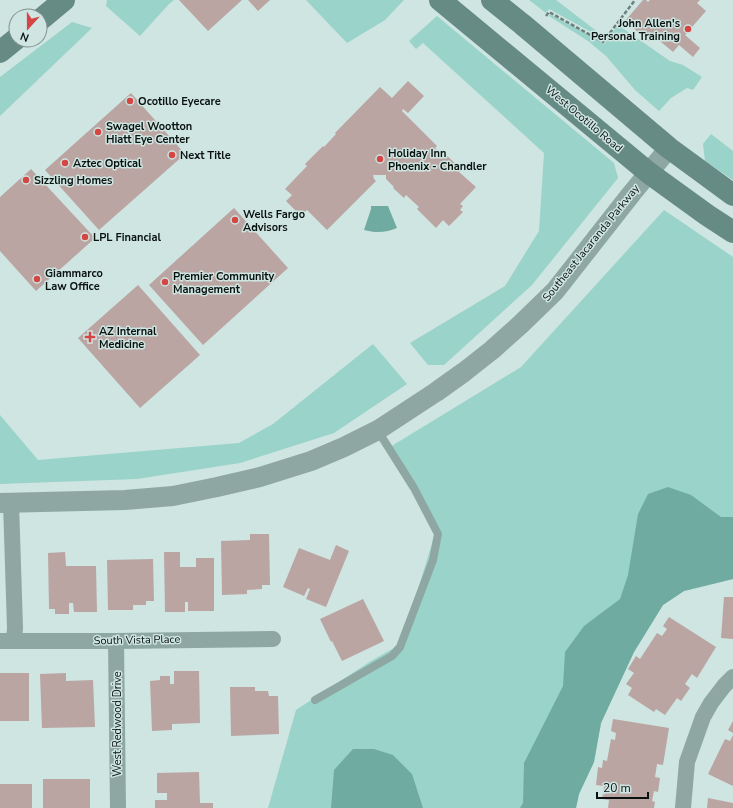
<svg xmlns="http://www.w3.org/2000/svg" width="733" height="808" viewBox="0 0 733 808" font-family="'Nunito Sans',sans-serif">
	<style>
		.green { fill: #9ad3ca }
		.water { fill: #70aba2 }
		.building { fill: #baa5a3 }
		.lines { fill: none; stroke-linecap: round; stroke-linejoin: round }
		.path { stroke: #6f7f7b; stroke-width: 2.5; stroke-dasharray: 4 2; stroke-linecap: butt }
		.service { stroke: #8ea7a3; stroke-width: 8 }
		.minor { stroke: #8ea7a3; stroke-width: 16 }
		.tertiary { stroke: #8ea7a3; stroke-width: 20 }
		.secondary { stroke: #668b85; stroke-width: 22 }
		.poi-dot { fill: #d44543; stroke: #cee5e1; stroke-width: 1.5 }
		.labels { text-anchor: middle; dominant-baseline: central; stroke-width: 3; stroke-linejoin: round; paint-order: stroke }
		.poi-label { font-size: 11px; font-weight: bold; fill: #0a1210; stroke: #cee5e1; text-anchor: start }
		.street-label { font-size: 11px; fill: #0a1210; stroke: #cee5e1 }
	</style>
	<rect width="100%" height="100%" fill="#cee5e1"/>
	<path class="green" d="M107,0H174L169,4L140,36L106,6Z
		M306,0H404L385,20L347,43Z
		M529,0H556L603,36L602,38L549,9L546,13Z
		M550,14L601,41L604,44L618,25L670,61L683,65L702,77L693,90L687,88L671,98L659,111L635,90L606,56L588,41L549,16Z
		M437,16L614,163L618,178L532,285L444,365H428L410,343L505,286L539,231L544,153L423,43L416,49L409,41Z
		M72,22L92,28L0,116V77Z
		M711,134L733,151V180L705,161L703,144Z
		M664,210L733,257V579L684,591L663,605L634,652L601,723L594,762L579,794L576,808H268L296,710L371,661L401,644L435,534L390,447L521,367Z
		M373,344L407,384L334,433L240,463L137,479L0,484V415L38,460L239,443L273,424Z"/>
	<path class="water" d="M371,206H388L397,228C386,233 375,233 364,230L371,209Z
		M668,487L691,495L721,517H733V579L684,591L663,605L634,652L601,723L594,762L579,794L576,808H520L523,803L524,763L563,686L565,652L584,626L620,599L628,575L638,514L648,494Z
		M353,749H374L393,755L412,774L423,808H331L334,770Z"/>
	<path class="building" d="M179,0H242L208,31Z
		M248,0H270L258,11Z
		M643,0H646L648,2L650,0H700L697,3L706,11L685,35L700,48L693,57L679,45L673,52L654,36L649,41L625,21Z
		M408,81L424,96L408,113L403,109L402,111L437,146L435,148L440,153L442,151L462,170L459,172L476,187L460,204L463,206L460,210L463,212L449,226L443,220L436,228L417,209L419,207L406,195L404,198L393,188L394,187L386,179V175H373L374,179L376,181L327,230L307,210L303,214L300,210L298,213L286,201L292,195L285,189L307,166L305,164L323,146L324,147L336,134L335,133L380,87L392,98Z
		M131,93L185,154L99,230L45,170Z
		M31,169L95,238L36,291L0,251V197Z
		M234,208L288,268L203,345L149,285Z
		M138,285L200,355L140,408L78,338Z
		M250,534H269L270,585H262V589L247,590V594L222,595L221,541L250,540Z
		M336,545L349,551L326,607L306,599L310,589L308,588L304,596L283,587L299,548L330,560Z
		M65,552L66,566H96L97,612H74L73,603H69V614H55V609H49L48,553Z
		M164,552H180V567H196V558H214V611H188V602H185V612H165Z
		M153,559L154,601H146V605H133V610H108L107,560Z
		M724,597H733V639L721,638Z
		M363,599L384,641L342,661L332,641L331,642L320,619Z
		M669,617L716,647L697,678L692,674L685,684L690,688L681,701L677,698L665,715L656,709L654,712L628,695L632,688L626,684L634,673L628,669L636,656L640,659L657,633L662,636L667,629L663,626Z
		M174,671H199L200,723L172,724V730L152,731L150,681L160,680V676H170V684H174Z
		M0,673H29V721H0Z
		M66,673V681L93,680L95,727L42,728L40,674Z
		M230,687H255V691H268L269,696H278L279,734L231,736Z
		M613,719L669,728L663,765L657,764L655,777L660,778L658,792L654,791L652,801L655,802L654,808H608L609,800L602,799L604,786L596,785L598,767L602,768L603,760L607,761L611,739L615,740L616,733L611,731Z
		M733,721V733L728,730Z
		M733,735V786L708,774L725,739L730,741Z
		M199,772L200,803H213V808H155V800H167V793H157V773Z
		M43,779H90V808H43Z
		M0,784H32V808H0Z
		M708,798L733,803V808H707Z"/>
	<g class="lines">
		<path class="path" d="M546,16L549,12L603,42L635,0"/>
		<path class="service" d="M315,700L392,656L400,647L433,560L438,534L414,488L378,431"/>
		<path class="minor" d="M11,503L15,628L14,641
			M0,641H116L273,639
			M116,641L118,808
			M683,808L687,762L703,717L711,703L724,686L733,677"/>
		<path class="tertiary" d="M0,503L125,500L173,496L217,487L260,477L311,461L344,447L378,430L436,392L464,372L492,350L521,324L555,291L632,193L669,148"/>
		<path class="secondary" d="M440,0L649,173L707,215L733,232
			M492,0L522,24L669,148L733,195
			M40,20L64,0
			M0,52L16,39"/>
	</g>
	<g class="poi-dot">
		<circle cx="688" cy="29" r="4"/>
		<circle cx="130" cy="101" r="4"/>
		<circle cx="98" cy="132" r="4"/>
		<circle cx="172" cy="155" r="4"/>
		<circle cx="380" cy="159" r="4"/>
		<circle cx="65" cy="163" r="4"/>
		<circle cx="26" cy="180" r="4"/>
		<circle cx="235" cy="220" r="4"/>
		<circle cx="85" cy="237" r="4"/>
		<circle cx="37" cy="279" r="4"/>
		<circle cx="165" cy="282" r="4"/>
		<path d="M88 331h4v4h4v4h-4v4h-4v-4h-4v-4h4z"/>
	</g>
	<g class="labels">
		<g class="poi-label">
			<text x="680" y="23" text-anchor="end">John Allen's<tspan x="680" dy="13">Personal Training</tspan></text>
			<text x="138" y="101">Ocotillo Eyecare</text>
			<text x="106" y="126">Swagel Wootton<tspan x="106" dy="13">Hiatt Eye Center</tspan></text>
			<text x="388" y="153">Holiday Inn<tspan x="388" dy="13">Phoenix - Chandler</tspan></text>
			<text x="180" y="155">Next Title</text>
			<text x="73" y="163">Aztec Optical</text>
			<text x="34" y="180">Sizzling Homes</text>
			<text x="243" y="214">Wells Fargo<tspan x="243" dy="13">Advisors</tspan></text>
			<text x="93" y="237">LPL Financial</text>
			<text x="45" y="273">Giammarco<tspan x="45" dy="13">Law Office</tspan></text>
			<text x="173" y="276">Premier Community<tspan x="173" dy="13">Management</tspan></text>
			<text x="99" y="331">AZ Internal<tspan x="99" dy="13">Medicine</tspan></text>
		</g>
		<g class="street-label">
			<text transform="translate(584 119) rotate(40)">West Ocotillo Road</text>
			<text transform="translate(591 243) rotate(-51)">Southeast Jacaranda Parkway</text>
			<text transform="translate(137 640) rotate(-1)">South Vista Place</text>
			<text transform="translate(117 724) rotate(-90)">West Redwood Drive</text>
		</g>
	</g>
	<g transform="translate(28 28) rotate(201)"><circle r="19" fill="#cee5e1" stroke="#80918d"/>
	<path d="M0-3L7 15L0 10L-7 15Z" fill="#d44543"/>
	<text y="-6" font-size="11" font-weight="bold" text-anchor="middle" fill="#0a1210">N</text>
	</g>
	<path d="M597 792v6h51v-6" fill="none" stroke="#0a1210" stroke-width="2"/>
	<text x="603" y="792" font-size="12" fill="#0a1210" stroke="#cee5e1" stroke-width="3" paint-order="stroke">20 m</text>
</svg>
